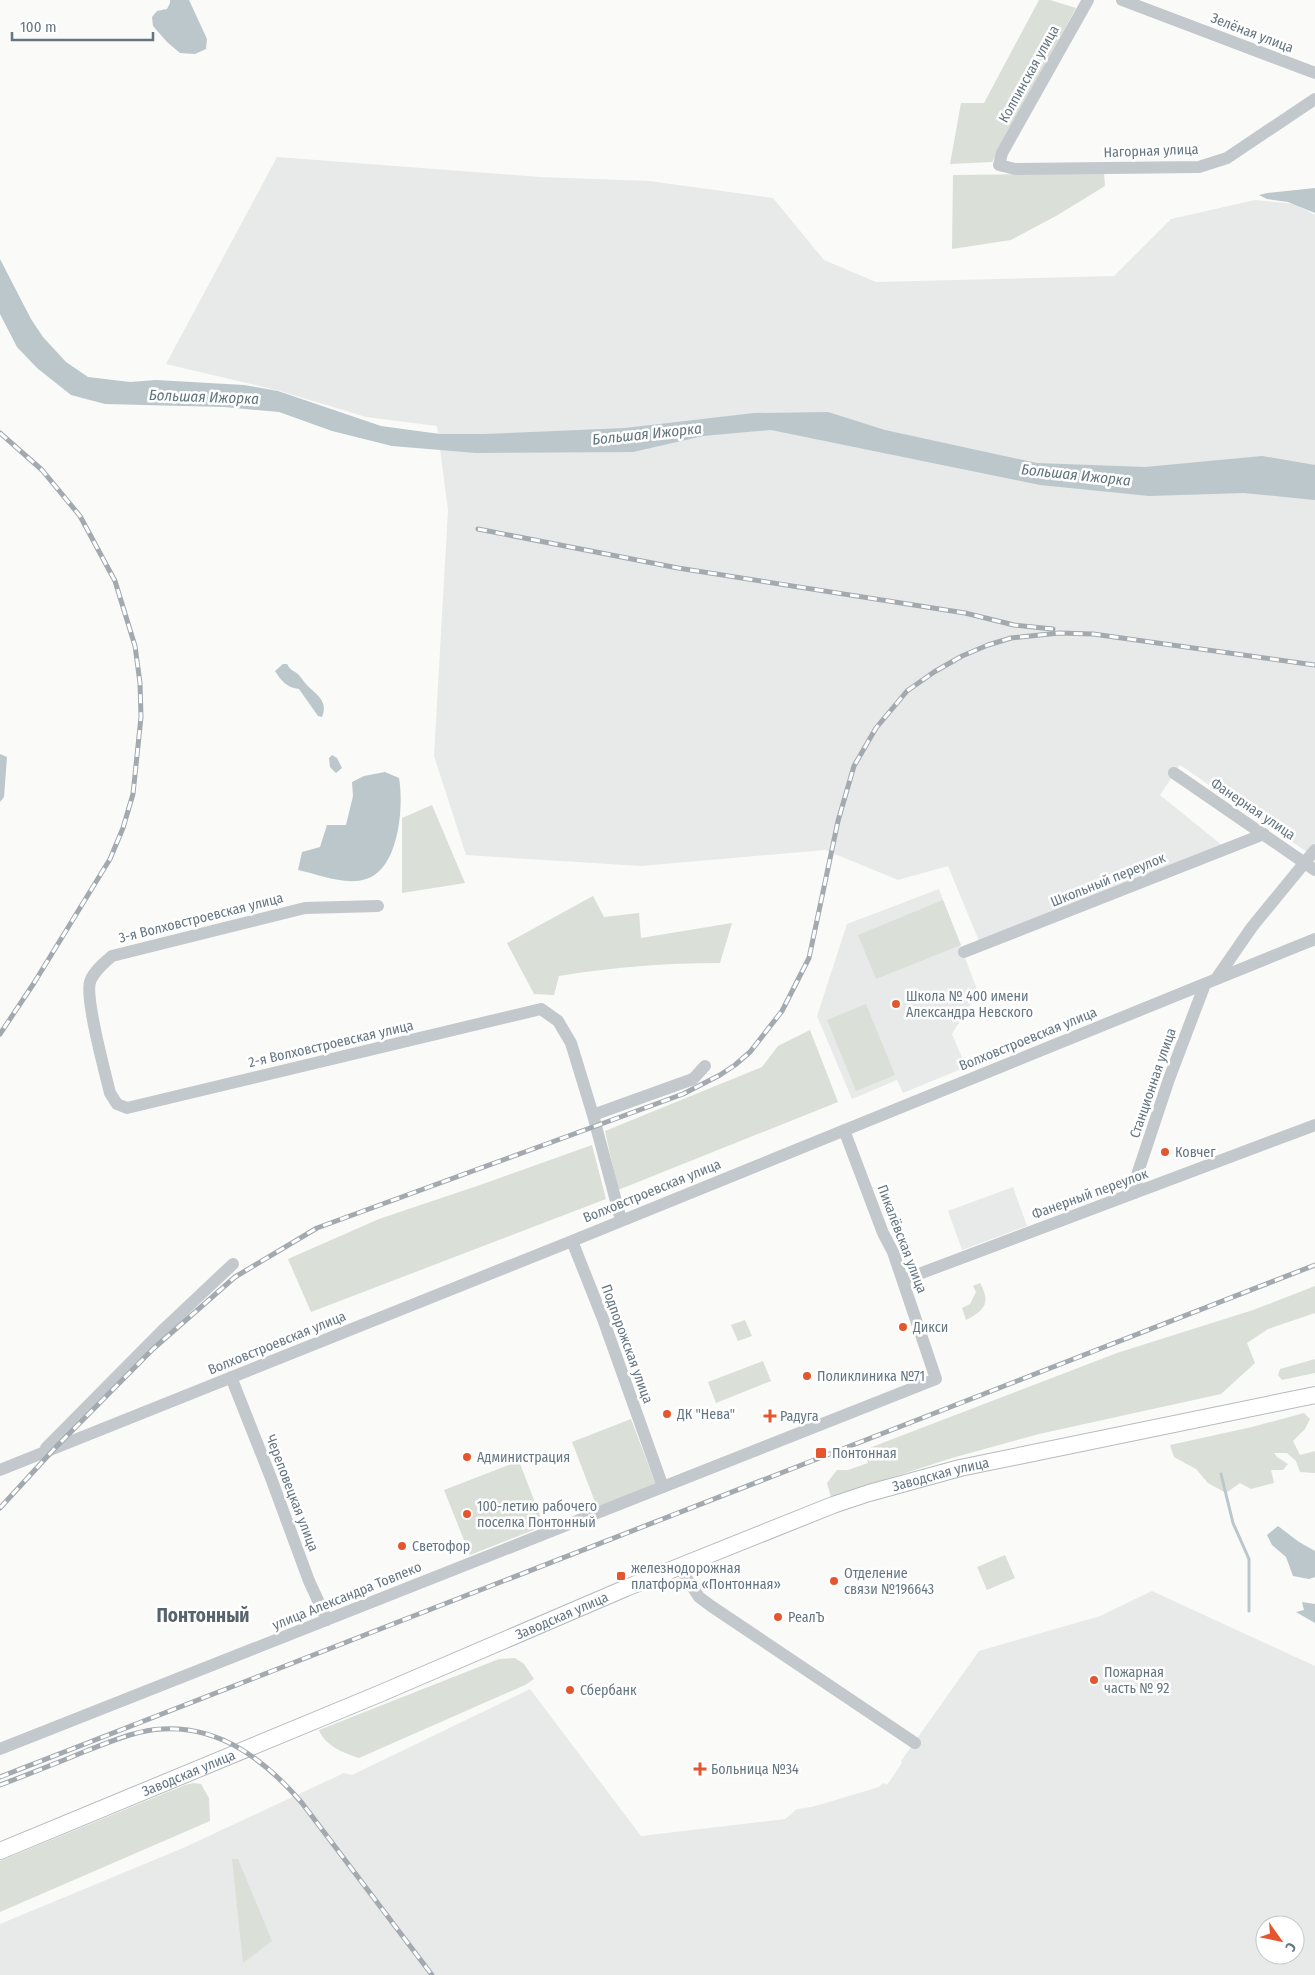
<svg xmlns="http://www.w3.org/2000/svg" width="1315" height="1975" viewBox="0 0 1315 1975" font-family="'Fira Sans Condensed',sans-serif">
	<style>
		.built { fill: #e8e9e9; fill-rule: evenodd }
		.green { fill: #dadfd7 }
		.water { fill: #bbc7cb }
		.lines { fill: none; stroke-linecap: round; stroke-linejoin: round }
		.stream { stroke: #bbc7cb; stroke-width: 3 }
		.major-casing { stroke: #b5babe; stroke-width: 18 }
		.minor { stroke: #c3c8cc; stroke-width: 12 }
		.major { stroke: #fff; stroke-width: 16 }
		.rail-casing { stroke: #a2aab0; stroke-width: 5 }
		.rail { stroke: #fff; stroke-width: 3; stroke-dasharray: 9; stroke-linecap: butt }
		.poi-dot { fill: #e4572e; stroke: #fff; stroke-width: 2 }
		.labels { text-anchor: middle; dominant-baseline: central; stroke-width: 5; stroke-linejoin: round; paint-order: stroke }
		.street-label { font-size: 14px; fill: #657683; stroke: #fff }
		.poi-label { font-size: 14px; fill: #657683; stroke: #fff; text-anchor: start }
		.water-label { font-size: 15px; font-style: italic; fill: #60757c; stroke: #fff }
		.district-label { font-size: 19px; font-weight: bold; fill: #57646e; stroke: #fff }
	</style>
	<rect width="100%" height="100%" fill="#fafaf8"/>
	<path class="built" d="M277,157L540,177L649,181L773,198L824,260L876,282L1114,276L1171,219L1255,200L1295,204L1315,215V843L1307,852L1180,765L1160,795L1223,846L979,941L948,866L898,880L825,850L641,866L466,855L434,756L448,510L437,426L366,417L280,391L166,364Z
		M939,889L978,992L952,1034L966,1067L903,1093L897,1080L852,1099L817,1016L847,924Z
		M1013,1187L1027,1226L962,1250L948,1211Z
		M1152,1591L1315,1666V1975H0V1924L183,1848L344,1773L352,1775L530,1689L641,1836L785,1819L797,1809L812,1807L879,1787L883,1783L887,1785L902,1763L901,1761L979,1651L1100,1616ZM1265,1925H1295V1955H1265Z"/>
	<path class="green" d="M1039,0H1050L1076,8L992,162L950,164L961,103H984Z
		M1104,173L1105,186L1056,216L1011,240L952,249L953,175Z
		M432,805L465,883L402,893V818Z
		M593,896L604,917L639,913L641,938L732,923L720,963C663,963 614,967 559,976L554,995L534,994L507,943Z
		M943,900L961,945L876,979L858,935Z
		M866,1004L895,1075L856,1091L827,1020Z
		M810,1030L838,1102L618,1190L605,1131L762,1067L778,1046Z
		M592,1145L606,1199L311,1312L288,1259L379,1219L483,1184Z
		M980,1283C991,1303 985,1310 966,1320L962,1308L970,1304L976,1292L973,1286Z
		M1315,1286V1313L1268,1329L1247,1343L1255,1363L1221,1394L1039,1434L952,1458L831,1497L827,1483L837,1470H848L868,1463L864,1450L1117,1353L1253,1310Z
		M745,1320L752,1336L738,1341L731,1325Z
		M1315,1359V1373L1282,1380L1278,1375L1280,1369Z
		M763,1361L771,1381L716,1403L708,1382Z
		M1304,1413L1310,1419L1305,1429L1293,1441L1300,1455L1315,1451V1473L1300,1472L1296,1461L1287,1453H1274L1277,1457L1288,1464L1283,1470H1271L1274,1483L1251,1489L1240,1483L1226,1493L1208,1483L1196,1469L1174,1457L1170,1445L1252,1427Z
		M631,1419L656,1485L597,1507L572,1442Z
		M519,1461L544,1526L470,1555L444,1490Z
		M1005,1555L1015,1578L987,1590L977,1567Z
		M515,1658L524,1664L534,1679L525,1685L359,1758C344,1753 325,1746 319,1730L499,1659Z
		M193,1783L201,1784L209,1798L210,1821L0,1912V1861L185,1785Z
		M232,1859H238L272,1941L243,1963Z"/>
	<path class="water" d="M170,0H189L207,39L206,49L195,54L180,53L167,42L153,26L152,17L157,11L167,9L170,3Z
		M1315,188V213L1288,202L1267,199L1259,195L1267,193Z
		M0,259L31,319L43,337L66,362L88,377L130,382L156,380L244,385L278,391L381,426L440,434H484L625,428L754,413L828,412L885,430L1037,463L1145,467L1262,456L1315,465V500L1244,493L1149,496L1040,485L771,430L703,436L633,452L476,453L392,446L332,431L279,412L224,407L105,404L71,395L37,368L17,347L0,314Z
		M283,664H287C291,671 293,670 298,674C301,677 303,681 306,684C315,694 329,700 322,717L318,716L299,689C288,688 281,681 275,671Z
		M0,754L7,757L4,797L0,802Z
		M332,755L337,758L342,768L336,773L330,767L329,758Z
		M385,772L399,778C404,806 399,870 366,879C345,886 318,874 298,870L302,852L320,847L327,825H346L353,796L352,782L364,776Z
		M1278,1526L1299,1542L1315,1551V1577L1309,1579L1293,1576L1286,1557L1272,1545L1267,1535Z
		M1302,1602L1315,1604V1623L1296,1612L1304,1610Z"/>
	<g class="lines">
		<path class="stream" d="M1221,1474L1233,1523L1249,1559V1611"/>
		<g class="major-casing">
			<g id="major">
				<path id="s1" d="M0,1851L379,1694L626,1588L833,1505L869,1493L960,1468L1315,1395"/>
			</g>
		</g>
		<path class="minor" d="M1088,0L1002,153L999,165L1015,169L1199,167L1227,158L1315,99
			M1122,0L1315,73
			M1174,773L1315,870
			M378,906L305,908L112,956C104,963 93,972 90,982C85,999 105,1072 110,1093L117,1104L127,1108L541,1009L558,1021L571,1043L593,1115L621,1220
			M964,952L1264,834
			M1216,979L1252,927L1315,850
			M593,1115L693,1079L705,1066
			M1135,1193L1138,1172L1169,1079L1205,984
			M572,1241L603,1319L663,1487
			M903,1280L1315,1125
			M231,1377L271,1478L309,1581L327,1620
			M46,1448L164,1329L233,1264
			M0,1470L572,1241L1315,939
			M679,1567L699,1597L711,1606L915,1743
			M0,1749L936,1379L893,1252L883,1233L844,1130"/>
		<use href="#major" class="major"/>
		<g class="rail-casing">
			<path id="rail" d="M0,433L42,470L80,516L115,581L135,646L140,683L141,717L133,794L123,828L110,859L34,983L0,1034
				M478,529L678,568L965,613L1014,625L1053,629
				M0,1508L56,1447L153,1349L235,1277L317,1228L683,1094L720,1075L735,1065L750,1052L782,1011L809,958L838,821L854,766L876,728L907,691L934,672L962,656L988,645L1011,638L1059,633L1093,634L1315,665
				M0,1777L1315,1265
				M0,1785C29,1774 57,1763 86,1751C110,1742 136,1730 163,1729C221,1726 266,1761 302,1803L432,1975"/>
		</g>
		<use href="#rail" class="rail"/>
	</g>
	<g class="poi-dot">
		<circle cx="896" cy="1004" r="5"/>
		<circle cx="1165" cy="1152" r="5"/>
		<circle cx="903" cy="1327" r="5"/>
		<circle cx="807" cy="1376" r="5"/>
		<circle cx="667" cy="1414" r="5"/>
		<path d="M767.5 1408.5h5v5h5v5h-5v5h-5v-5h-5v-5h5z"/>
		<rect x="815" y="1447" width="12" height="12" rx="2.5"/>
		<circle cx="467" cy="1457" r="5"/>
		<circle cx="467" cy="1514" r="5"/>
		<circle cx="402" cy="1546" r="5"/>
		<rect x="616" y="1571" width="10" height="10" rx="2.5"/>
		<circle cx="834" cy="1581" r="5"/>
		<circle cx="778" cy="1617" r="5"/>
		<circle cx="1094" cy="1680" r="5"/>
		<circle cx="570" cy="1690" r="5"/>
		<path d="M697.5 1761.5h5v5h5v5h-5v5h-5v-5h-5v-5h5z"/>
	</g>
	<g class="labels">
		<g class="street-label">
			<text transform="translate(1252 33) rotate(21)">Зелёная улица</text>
			<text transform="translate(1029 74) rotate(-61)">Колпинская улица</text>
			<text transform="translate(1151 151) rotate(-2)">Нагорная улица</text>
			<text transform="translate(1253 809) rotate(34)">Фанерная улица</text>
			<text transform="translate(1108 880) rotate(-22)">Школьный переулок</text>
			<text transform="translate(201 918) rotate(-14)">3-я Волховстроевская улица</text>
			<text transform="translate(1028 1039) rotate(-22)">Волховстроевская улица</text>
			<text transform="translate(331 1044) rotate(-13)">2-я Волховстроевская улица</text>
			<text transform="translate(1153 1083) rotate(-71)">Станционная улица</text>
			<text transform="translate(652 1191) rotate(-22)">Волховстроевская улица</text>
			<text transform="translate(1090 1194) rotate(-20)">Фанерный переулок</text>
			<text transform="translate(902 1239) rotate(69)">Пикалёвская улица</text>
			<text transform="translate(277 1343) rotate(-22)">Волховстроевская улица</text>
			<text transform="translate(627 1344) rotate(70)">Подпорожская улица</text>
			<text stroke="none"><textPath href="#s1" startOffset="1014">Заводская улица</textPath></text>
			<text transform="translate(292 1493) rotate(69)">Череповецкая улица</text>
			<text transform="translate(347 1596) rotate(-22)">улица Александра Товпеко</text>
			<text stroke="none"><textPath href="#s1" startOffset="609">Заводская улица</textPath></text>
			<text stroke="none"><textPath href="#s1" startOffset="204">Заводская улица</textPath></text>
		</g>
		<g class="poi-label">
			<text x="906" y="996">Школа № 400 имени<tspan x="906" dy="16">Александра Невского</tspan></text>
			<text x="1175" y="1152">Ковчег</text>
			<text x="913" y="1327">Дикси</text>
			<text x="817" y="1376">Поликлиника №71</text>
			<text x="677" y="1414">ДК "Нева"</text>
			<text x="780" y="1416">Радуга</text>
			<text x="832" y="1453">Понтонная</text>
			<text x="477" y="1457">Администрация</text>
			<text x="477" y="1506">100-летию рабочего<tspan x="477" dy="16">поселка Понтонный</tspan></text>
			<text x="412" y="1546">Светофор</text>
			<text x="631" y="1568">железнодорожная<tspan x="631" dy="16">платформа «Понтонная»</tspan></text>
			<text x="844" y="1573">Отделение<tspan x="844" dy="16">связи №196643</tspan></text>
			<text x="788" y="1617">РеалЪ</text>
			<text x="1104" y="1672">Пожарная<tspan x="1104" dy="16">часть № 92</tspan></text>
			<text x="580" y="1690">Сбербанк</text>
			<text x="711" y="1769">Больница №34</text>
		</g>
		<g class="water-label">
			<text transform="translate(204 397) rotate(2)">Большая Ижорка</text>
			<text transform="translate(647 434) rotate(-6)">Большая Ижорка</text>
			<text transform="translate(1076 475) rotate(6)">Большая Ижорка</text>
		</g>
		<g class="district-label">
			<text x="203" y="1615">Понтонный</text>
		</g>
	</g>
	<g transform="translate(1280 1940) rotate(123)"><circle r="24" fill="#ffffff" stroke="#c1c8cd"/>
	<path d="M0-4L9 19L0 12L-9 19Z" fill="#e4572e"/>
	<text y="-8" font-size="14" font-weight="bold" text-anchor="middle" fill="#657683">С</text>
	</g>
	<path d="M12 32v8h141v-8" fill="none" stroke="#657683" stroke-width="2.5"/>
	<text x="20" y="32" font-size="15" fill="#657683" stroke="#ffffff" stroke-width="4" paint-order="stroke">100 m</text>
</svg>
